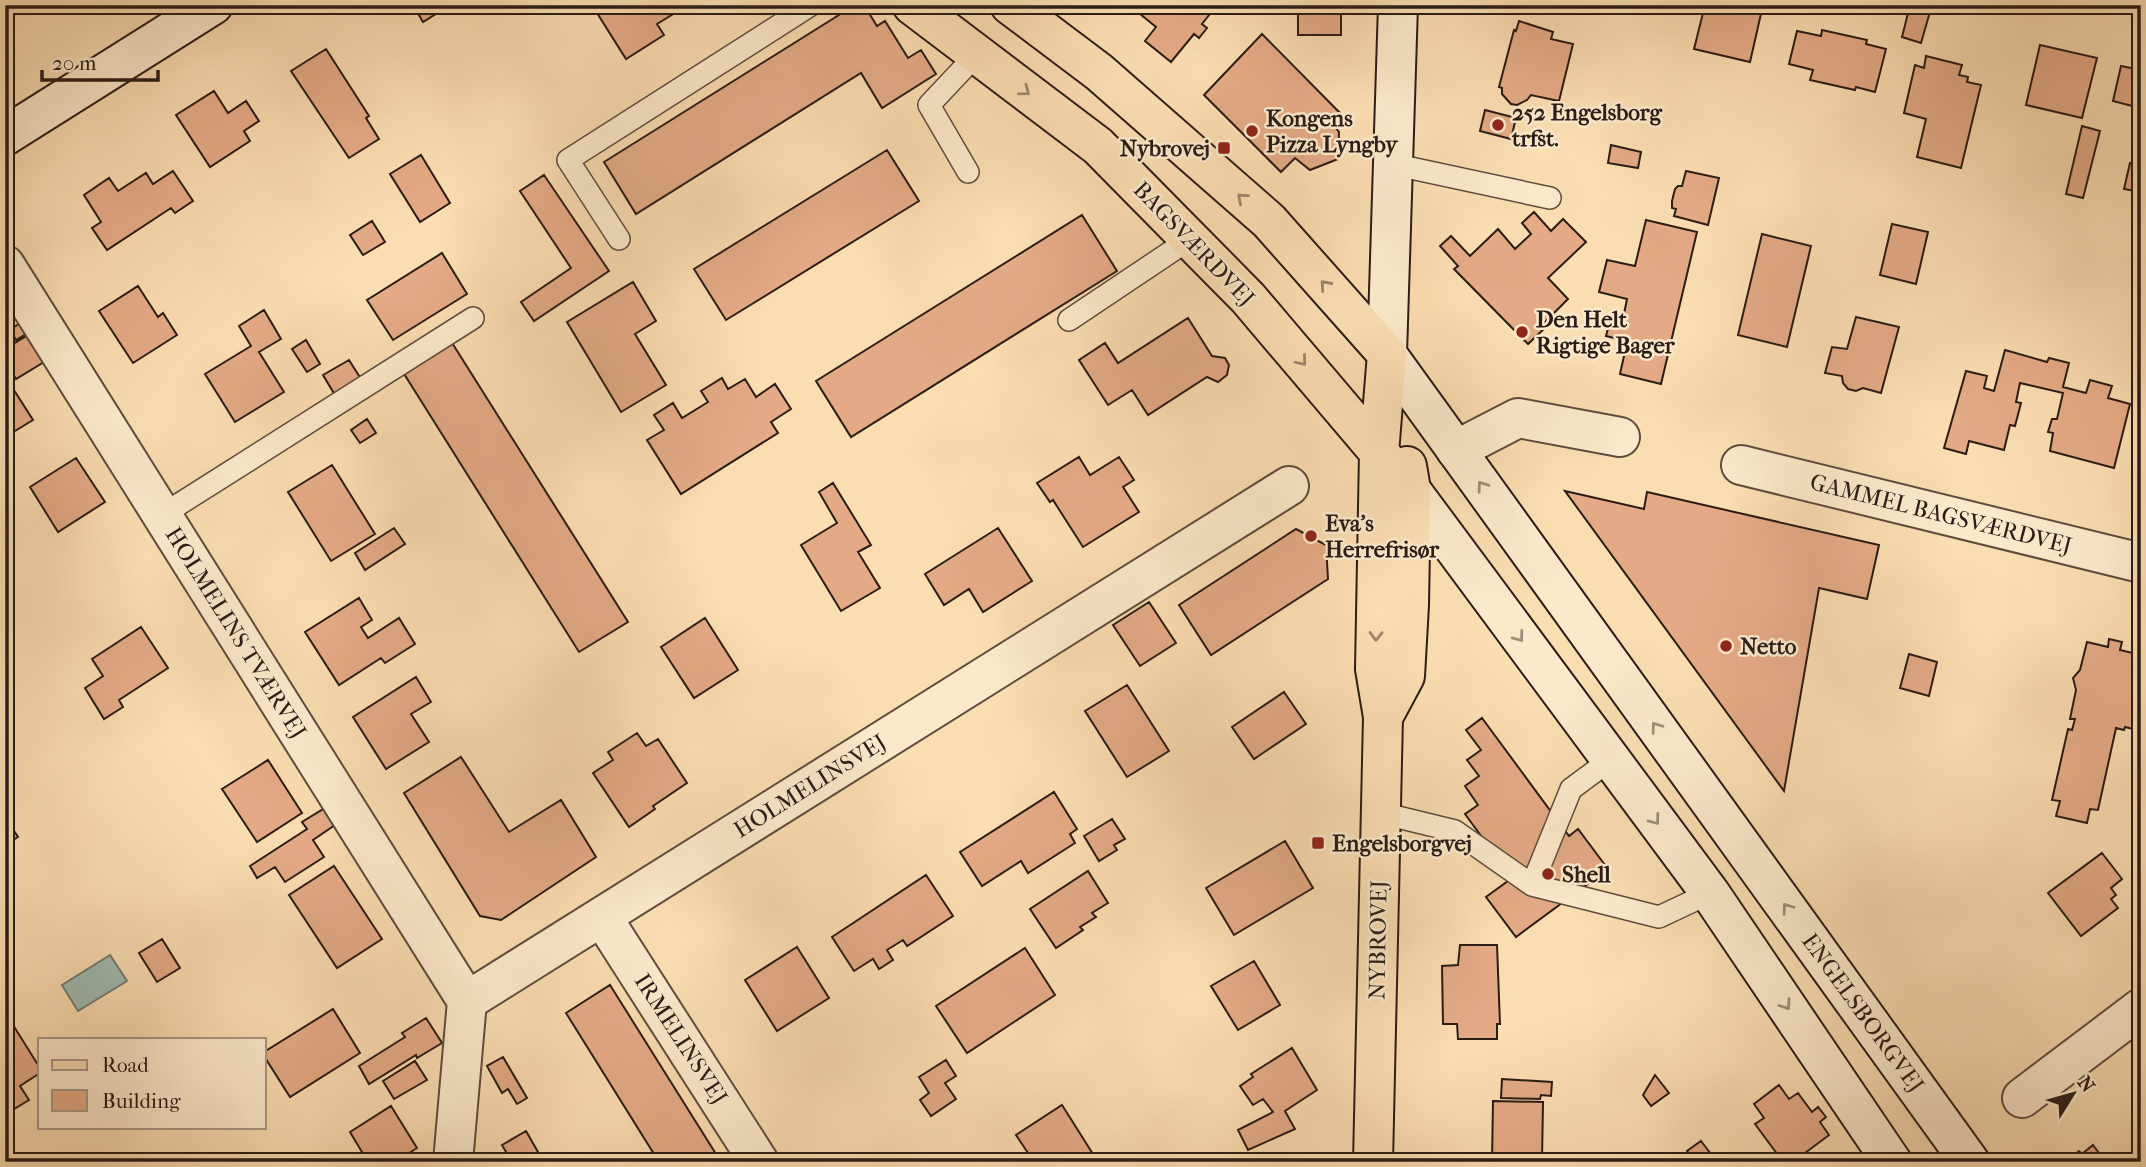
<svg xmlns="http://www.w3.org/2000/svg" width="2146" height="1167" viewBox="0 0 2146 1167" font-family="'IM FELL French Canon',serif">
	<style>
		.water { fill: #9fbbb2; stroke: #707b74; stroke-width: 2 }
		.building { fill: #e4aa85; stroke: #2a1c17; stroke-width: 2 }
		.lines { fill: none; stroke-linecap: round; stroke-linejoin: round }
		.lane-casing { stroke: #5e4c3e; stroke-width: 24 }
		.street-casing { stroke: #5e4c3e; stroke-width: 42 }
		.secondary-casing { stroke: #2a1c17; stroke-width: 42 }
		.primary-casing { stroke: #2a1c17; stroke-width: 42 }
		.lane { stroke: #fce9cc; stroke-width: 21 }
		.street { stroke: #fce9cc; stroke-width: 38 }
		.secondary { stroke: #fce9cc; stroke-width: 38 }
		.primary { stroke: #faddb1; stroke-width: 38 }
		.oneway { stroke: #9c866c }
		.oneway2 { stroke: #9e8d7b }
		.poi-dot { fill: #8f2418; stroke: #fce9cc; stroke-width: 2.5 }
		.labels { text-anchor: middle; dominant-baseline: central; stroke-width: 5; stroke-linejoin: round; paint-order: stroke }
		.poi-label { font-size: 23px; font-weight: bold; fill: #2a1c17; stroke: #fce9cc; text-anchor: start }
		.street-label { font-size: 23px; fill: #2a1c17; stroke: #fce9cc }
	</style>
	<rect width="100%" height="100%" fill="#faddb1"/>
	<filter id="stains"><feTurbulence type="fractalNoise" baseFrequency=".00286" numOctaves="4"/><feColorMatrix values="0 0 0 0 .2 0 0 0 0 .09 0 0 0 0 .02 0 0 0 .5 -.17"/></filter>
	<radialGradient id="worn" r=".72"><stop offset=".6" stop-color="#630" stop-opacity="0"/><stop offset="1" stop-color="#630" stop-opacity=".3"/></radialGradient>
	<path class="water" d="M110,955L127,981L78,1011L62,985Z"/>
	<path class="building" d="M413,5H450L423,22Z
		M592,5H688L657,24L664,35L626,59Z
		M855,5H864L877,26L885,21L908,58L921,50L936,74L882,108L861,73L636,214L604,162Z
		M1129,5H1217L1202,24L1207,28L1199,38L1194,34L1171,62L1145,41L1156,27Z
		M1298,5H1341V35H1298Z
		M1705,5H1763L1750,62L1694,49Z
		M1910,5H1932L1921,43L1902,37Z
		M1519,21L1553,32L1551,39L1573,44L1559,101L1531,95L1527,100L1517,105L1511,104L1502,94V88L1499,87L1514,30L1516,31Z
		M1822,30L1867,40L1866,44L1886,49L1875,92L1856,87L1855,90L1810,80L1813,70L1789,64L1797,31L1821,36Z
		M1262,34L1342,115L1333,124L1339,132L1338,159L1310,170L1295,158L1281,172L1204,95Z
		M2040,45L2097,58L2082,118L2026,105Z
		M326,49L369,116L366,118L379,139L349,158L291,71Z
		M1926,56L1962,65L1959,75L1968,77L1967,82L1981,85L1961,168L1917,157L1926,119L1904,113L1915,65L1924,68Z
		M2121,66L2141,70V88L2136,107L2113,101Z
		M214,91L228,113L246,101L259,121L244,131L250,141L210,167L176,115Z
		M1485,110L1516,118L1511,139L1480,131Z
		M2082,126L2100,131L2083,198L2066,194Z
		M1611,145L1641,152L1638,168L1608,163Z
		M887,150L919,201L726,320L694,269Z
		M421,155L450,203L420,222L390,174Z
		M2130,163L2141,165V192L2124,189Z
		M173,171L193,201L175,213L171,208L107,250L92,228L101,222L84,195L109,178L118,191L146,173L153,184Z
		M1686,171L1719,178L1708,225L1674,216L1676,209L1672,208V201L1675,189L1678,186H1682Z
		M544,175L609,271L534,321L521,302L571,268L520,191Z
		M1534,212L1551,231L1563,219L1586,242L1548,278L1568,299L1545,322L1548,325L1528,344L1454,269L1458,266L1440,246L1451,236L1470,256L1498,229L1515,249L1531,234L1522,223Z
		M1082,215L1117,271L851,437L816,381Z
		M1646,220L1697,232L1661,384L1620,374L1626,347L1617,344L1618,339L1606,336L1612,313L1624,314L1627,299L1599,292L1607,260L1635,266Z
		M372,221L385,242L363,255L350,235Z
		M1892,224L1928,232L1916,284L1880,275Z
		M1762,234L1811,246L1787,347L1738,335Z
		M442,253L467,294L393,340L367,300Z
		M633,282L656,321L635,334L666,385L621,412L567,322Z
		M138,286L158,317L163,313L177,335L133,363L99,311Z
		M264,310L281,339L259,352L284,392L235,422L205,374L251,346L239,326Z
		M1856,317L1899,327L1881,393L1863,388L1856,391L1848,389L1843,383L1842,376L1825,373L1832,347L1847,349Z
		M1188,318L1212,356L1225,358L1229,365L1227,375L1218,382L1207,377L1148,415L1132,390L1108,405L1079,360L1105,343L1118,363Z
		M20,323L26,334L16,340L10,330Z
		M28,335L44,362L16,379L5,360V349Z
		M449,338L628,622L579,652L401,369Z
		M306,340L320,364L307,372L292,349Z
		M2005,350L2047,362L2049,358L2069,363L2063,387L2086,393L2090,380L2112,386L2108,398L2130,404L2114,468L2050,451L2053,433L2048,432L2052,419H2057L2063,393L2020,383L2016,402L2021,403L2015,426L2010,425L2004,450L1969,441L1966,454L1944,448L1966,371L1987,376L1984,388L1994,391Z
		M349,360L361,379L335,395L323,375Z
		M5,376L33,420L5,437Z
		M722,378L728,389L745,379L756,397L775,384L791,409L771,422L778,433L681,494L647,440L664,430L654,415L673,403L682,418L708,402L701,391Z
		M367,419L376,433L360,443L351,430Z
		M1079,457L1090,475L1119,457L1134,480L1123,487L1139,512L1083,547L1053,500L1050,502L1037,483Z
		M76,458L105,502L58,532L30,487Z
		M332,465L375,534L331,561L288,492Z
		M833,483L871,545L858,552L880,588L841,611L801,545L837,523L819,492Z
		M1565,491L1644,509L1647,492L1879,545L1867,599L1819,588L1784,791Z
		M394,528L405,544L365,570L355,553Z
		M998,528L1032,581L983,612L969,589L944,605L925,574Z
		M1296,529L1326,545L1328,579L1211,655L1179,605Z
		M359,598L372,620L361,627L368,638L399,618L415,644L385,663L381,658L339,685L305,632Z
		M1149,602L1176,643L1140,666L1113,625Z
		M705,618L738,670L694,698L661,647Z
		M141,627L168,668L119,700L123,707L104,719L85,688L103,676L92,659Z
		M2109,639L2122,642L2120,650L2141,655V731L2125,727L2124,730L2116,728L2098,810L2090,809L2087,823L2056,816L2060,801L2052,800L2068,729L2072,730L2075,719H2070L2076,690L2073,678L2080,670L2087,642L2108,647Z
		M1909,654L1937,662L1929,696L1900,688Z
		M416,677L431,702L411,714L429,742L386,769L353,717Z
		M1127,685L1169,751L1127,777L1085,711Z
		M1284,692L1306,724L1254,759L1232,727Z
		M1482,718L1569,836L1578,829L1608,869L1516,937L1486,897L1512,878L1465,814L1478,805L1465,786L1479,776L1467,760L1481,750L1466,730Z
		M637,733L646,746L658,739L687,783L653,806L655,809L629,827L593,773L613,760L608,752Z
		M461,757L509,832L561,800L596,857L501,920L480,916L404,793Z
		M268,760L302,813L257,842L222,789Z
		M1054,792L1077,829L1070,834L1075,843L1028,873L1021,861L982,886L960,852Z
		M325,808L335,825L313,840L324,857L285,882L275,867L257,878L250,866L307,829L302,822Z
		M5,817L18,837L5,845Z
		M1112,819L1125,839L1114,845L1117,850L1099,861L1084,836Z
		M1285,841L1313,888L1234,935L1206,888Z
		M2102,853L2122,879L2111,888L2116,895L2111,899L2118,908L2081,936L2048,893Z
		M334,866L382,939L337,968L289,895Z
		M1088,871L1108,903L1092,913L1096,917L1080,927L1083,930L1056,948L1030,909Z
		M926,875L953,916L907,946L903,940L887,950L893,960L879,969L873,959L854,971L832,937Z
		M162,939L180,968L157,982L139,953Z
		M1460,945H1497L1500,1024H1497V1039H1458L1457,1024H1443L1442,966L1458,965Z
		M797,947L829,998L777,1031L745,980Z
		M1025,948L1055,995L967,1053L936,1006Z
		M1254,961L1280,1005L1238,1030L1211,986Z
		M610,985L721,1162H659L566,1013Z
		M333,1009L360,1053L290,1097L264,1056V1052Z
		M426,1018L442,1043L417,1058L416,1055L369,1084L359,1066L405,1037L402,1033Z
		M13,1025L40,1068V1073L20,1086L29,1100L6,1114L5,1029Z
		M1292,1048L1317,1090L1285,1111L1295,1129L1248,1150L1238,1130L1273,1112L1263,1099L1253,1105L1240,1086L1253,1077L1251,1074Z
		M503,1057L527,1098L517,1104L508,1089L502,1093L487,1066Z
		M946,1060L956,1076L945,1083L956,1099L931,1116L920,1100L929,1093L919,1077Z
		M415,1061L427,1080L394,1099L383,1081Z
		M1655,1075L1669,1093L1651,1106L1643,1095Z
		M1502,1079L1552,1082L1551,1096L1541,1095L1540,1099L1501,1098Z
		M1779,1085L1789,1099L1798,1093L1812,1112L1818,1107L1826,1117L1820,1122L1829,1135L1793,1162H1783L1755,1124L1764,1118L1754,1104Z
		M1493,1101L1543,1102L1542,1162H1492Z
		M1062,1105L1098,1162H1034L1016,1135Z
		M391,1106L417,1148L395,1162H368L350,1132Z
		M526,1131L542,1159L537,1162H512L502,1145Z
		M1701,1141L1717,1162H1695L1687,1151Z
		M2093,1145L2106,1162H2066L2079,1151L2082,1154Z"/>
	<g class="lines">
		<g class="lane-casing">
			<path id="lane" d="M1392,164L1550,198
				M968,172L929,105L977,54
				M619,239L568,160L811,5
				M1069,320L1190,239
				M162,515L473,318
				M1381,813L1455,831L1532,885L1659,917L1710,893
				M1532,885L1571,789L1610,760"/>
		</g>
		<g class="street-casing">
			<path id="street" d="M5,265L467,1001
				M1456,450L1518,418L1620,437
				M1741,465L2141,563
				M602,917L759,1162
				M2022,1098L2141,1008
				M453,1162L467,1001L1289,486"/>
		</g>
		<g class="secondary-casing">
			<path id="secondary" d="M1398,5L1387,354L1970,1162
				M5,136L213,5
				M1411,490L1710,893L1892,1162"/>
		</g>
		<g class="primary-casing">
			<path id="primary" d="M912,5L1098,146L1248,298L1411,490
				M1010,5L1099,72L1269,221L1387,354
				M1383,717L1405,676L1409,605L1411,490L1407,466
				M1373,1162L1383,717L1375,669L1379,453L1387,354"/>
		</g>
		<use href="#lane" class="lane"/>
		<use href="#street" class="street"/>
		<use href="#secondary" class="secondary"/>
		<use href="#primary" class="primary"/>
	</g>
	<defs><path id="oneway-chevron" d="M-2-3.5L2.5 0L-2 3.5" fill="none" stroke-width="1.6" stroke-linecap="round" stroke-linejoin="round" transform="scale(1.75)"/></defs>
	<g class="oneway">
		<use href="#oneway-chevron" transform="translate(1025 91) rotate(37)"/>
		<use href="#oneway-chevron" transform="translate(1242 198) rotate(-139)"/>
		<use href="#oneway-chevron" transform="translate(1325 285) rotate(-132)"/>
		<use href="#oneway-chevron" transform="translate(1302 361) rotate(50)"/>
		<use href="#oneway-chevron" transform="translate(1376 636) rotate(91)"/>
	</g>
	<g class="oneway2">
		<use href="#oneway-chevron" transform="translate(1482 486) rotate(-126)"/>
		<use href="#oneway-chevron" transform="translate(1519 637) rotate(53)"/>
		<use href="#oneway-chevron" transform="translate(1656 727) rotate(-126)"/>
		<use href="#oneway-chevron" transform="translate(1655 820) rotate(53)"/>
		<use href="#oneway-chevron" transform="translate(1787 908) rotate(-126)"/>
		<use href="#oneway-chevron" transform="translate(1786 1005) rotate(56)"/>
	</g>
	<g class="poi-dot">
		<circle cx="1498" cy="125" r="7"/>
		<circle cx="1252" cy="131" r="7"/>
		<rect x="1217" y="141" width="14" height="14" rx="3.5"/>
		<circle cx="1522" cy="332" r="7"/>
		<circle cx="1311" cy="536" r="7"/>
		<circle cx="1726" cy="646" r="7"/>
		<rect x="1311" y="836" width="14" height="14" rx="3.5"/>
		<circle cx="1548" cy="874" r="7"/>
	</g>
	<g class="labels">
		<g class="poi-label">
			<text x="1512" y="112">252 Engelsborg<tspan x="1512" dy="26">trfst.</tspan></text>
			<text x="1266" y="118">Kongens<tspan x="1266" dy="26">Pizza Lyngby</tspan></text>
			<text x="1210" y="148" text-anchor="end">Nybrovej</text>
			<text x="1536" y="319">Den Helt<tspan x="1536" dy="26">Rigtige Bager</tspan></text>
			<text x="1325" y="523">Eva's<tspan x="1325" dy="26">Herrefrisør</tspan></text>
			<text x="1740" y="646">Netto</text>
			<text x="1332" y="843">Engelsborgvej</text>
			<text x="1562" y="874">Shell</text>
		</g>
		<g class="street-label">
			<text transform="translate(1194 244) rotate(46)">BAGSVÆRDVEJ</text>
			<text transform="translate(1941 514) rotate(14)">GAMMEL BAGSVÆRDVEJ</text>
			<text transform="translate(236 633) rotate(58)">HOLMELINS TVÆRVEJ</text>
			<text transform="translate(810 786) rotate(-32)">HOLMELINSVEJ</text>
			<text transform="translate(1378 940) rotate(-89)">NYBROVEJ</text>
			<text transform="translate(1863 1013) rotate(54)">ENGELSBORGVEJ</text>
			<text transform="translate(681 1039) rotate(57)">IRMELINSVEJ</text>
		</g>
	</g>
	<rect width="2146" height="1167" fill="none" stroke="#faddb1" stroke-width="28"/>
	<rect x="7" y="7" width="2132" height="1153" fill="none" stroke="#2a1c17" stroke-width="3.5"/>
	<rect x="14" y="14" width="2118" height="1139" fill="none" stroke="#2a1c17" stroke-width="2"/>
	<rect x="38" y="1038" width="228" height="91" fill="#fce9cc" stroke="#a89784" stroke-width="2"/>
	<rect x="52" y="1060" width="35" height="10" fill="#faddb1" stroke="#a89784" stroke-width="2"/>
	<text x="102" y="1072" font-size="21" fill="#2a1c17">Road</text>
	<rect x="52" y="1090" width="35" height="21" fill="#e4aa85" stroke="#a89784" stroke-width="2"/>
	<text x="102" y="1108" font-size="21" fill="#2a1c17">Building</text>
	<g transform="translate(2073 1094) rotate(53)" stroke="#fce9cc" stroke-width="5" paint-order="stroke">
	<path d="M0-5L12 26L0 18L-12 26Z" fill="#2a1c17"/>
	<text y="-10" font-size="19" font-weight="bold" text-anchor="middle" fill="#2a1c17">N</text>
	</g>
	<path d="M42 70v10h116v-10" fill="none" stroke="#2a1c17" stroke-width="3.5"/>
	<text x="52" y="70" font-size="21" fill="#2a1c17" stroke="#fce9cc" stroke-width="5" paint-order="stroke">20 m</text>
	<rect width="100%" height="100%" filter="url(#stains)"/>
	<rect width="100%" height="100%" fill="url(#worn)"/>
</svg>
